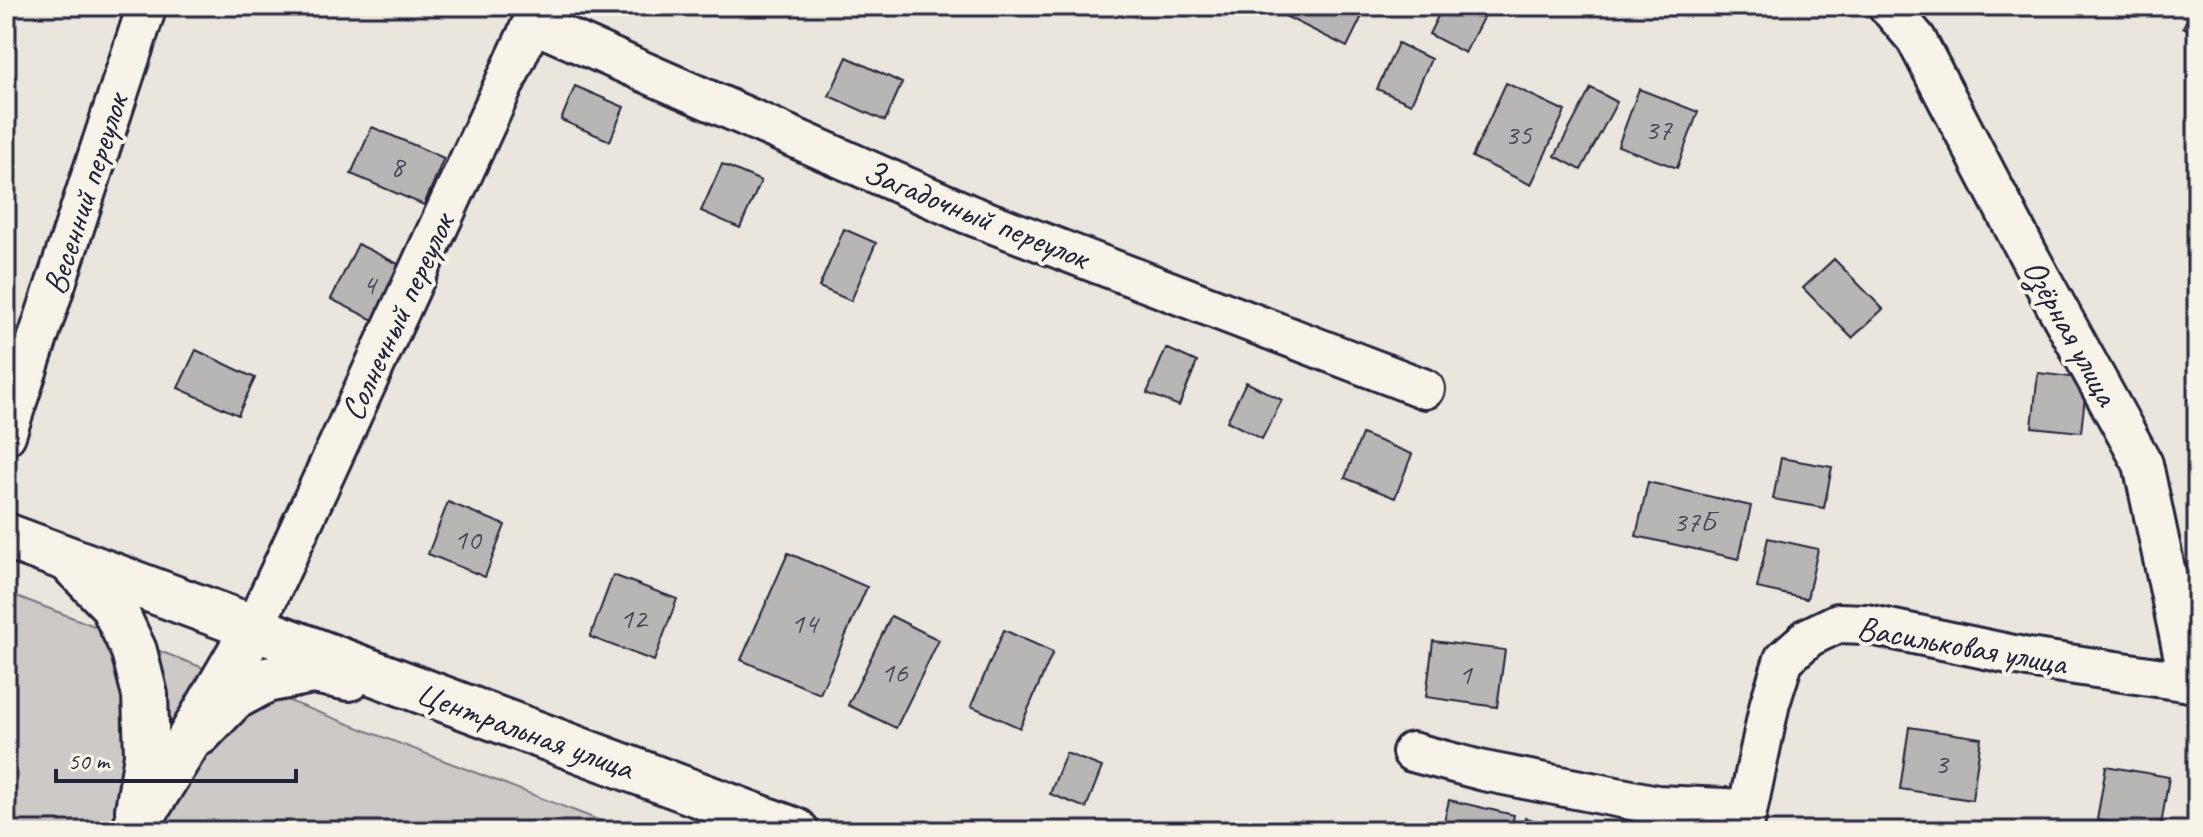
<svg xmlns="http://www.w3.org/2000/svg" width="2203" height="837" viewBox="0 0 2203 837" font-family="Caveat,sans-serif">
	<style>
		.green { fill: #cdc9c6; stroke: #787680; stroke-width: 2 }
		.building { fill: #b8b6b5; stroke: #22223b; stroke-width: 2 }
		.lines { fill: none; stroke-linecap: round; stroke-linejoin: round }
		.minor-casing { stroke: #22223b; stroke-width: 44 }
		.tertiary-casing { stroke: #22223b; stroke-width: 50 }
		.secondary-casing { stroke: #22223b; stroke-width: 50 }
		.minor { stroke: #f7f3e8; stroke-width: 38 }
		.tertiary { stroke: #f7f3e8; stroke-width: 44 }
		.secondary { stroke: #f7f3e8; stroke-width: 44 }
		.labels { text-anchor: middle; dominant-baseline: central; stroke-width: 8; stroke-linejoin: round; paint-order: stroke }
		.number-label { font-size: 30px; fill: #48475a }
		.street-label { font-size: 34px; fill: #22223b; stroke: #f7f3e8 }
	</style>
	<rect width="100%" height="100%" fill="#eae6de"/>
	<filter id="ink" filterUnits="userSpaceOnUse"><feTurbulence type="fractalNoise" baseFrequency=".0125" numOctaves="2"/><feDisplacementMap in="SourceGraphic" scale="16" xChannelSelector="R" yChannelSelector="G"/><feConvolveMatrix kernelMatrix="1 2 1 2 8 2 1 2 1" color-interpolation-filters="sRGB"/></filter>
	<g filter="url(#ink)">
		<path class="green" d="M6,592L627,831H6Z"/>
		<path class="building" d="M1197,6H1229L1224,17Z
			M1280,6H1367L1347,47L1277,12Z
			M1443,6H1478L1487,10L1465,53L1429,34Z
			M2194,6H2197V34L2183,27Z
			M1398,43L1431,59L1411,104L1377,89Z
			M847,57L902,83L885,121L829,96Z
			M1506,83L1565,111L1531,185L1472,157Z
			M575,86L624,107L610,141L561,120Z
			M1591,88L1617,102L1581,170L1555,156Z
			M1639,89L1698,112L1677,168L1618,146Z
			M372,127L444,158L424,205L351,174Z
			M722,164L761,181L740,228L701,211Z
			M844,229L876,243L851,301L819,287Z
			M358,244L406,268L379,323L331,299Z
			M1834,259L1883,309L1852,338L1803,288Z
			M1166,348L1197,362L1179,406L1147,393Z
			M196,350L255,378L238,415L178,388Z
			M2038,373L2087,379L2081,432L2032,427Z
			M1246,382L1282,400L1262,439L1227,421Z
			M1362,434L1412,454L1395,498L1345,478Z
			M1781,458L1832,467L1824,508L1773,499Z
			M1648,482L1751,506L1739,559L1636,536Z
			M448,502L505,525L485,577L428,554Z
			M1768,538L1818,549L1807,599L1757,588Z
			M788,553L867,587L820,694L741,660Z
			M613,575L677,599L654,661L590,637Z
			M891,616L939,640L896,728L848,705Z
			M1004,630L1053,652L1020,728L971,706Z
			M1433,641L1505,650L1497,707L1426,697Z
			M1909,727L1981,738L1972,800L1900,789Z
			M1066,753L1102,767L1086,808L1050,794Z
			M2106,766L2169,777L2160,831L2097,820Z
			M1449,800L1514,815L1511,831H1442Z
			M1525,818L1580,830L1579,831H1522Z"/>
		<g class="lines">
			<g class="minor-casing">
				<path id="minor" d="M1888,6L1916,39L2031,260L2143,464L2189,682
					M533,23L968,214L1425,389
					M6,435L147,6
					M254,628L540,6
					M1412,752L1484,771L1657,805L1747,809
					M1743,831L1770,703L1784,659L1809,637L1838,623L1866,624L2028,658L2197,683"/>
			</g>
			<g class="tertiary-casing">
				<path id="tertiary" d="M254,628L796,831
					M199,733L233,698L266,680L313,671L349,678"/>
			</g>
			<g class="secondary-casing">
				<path id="secondary" d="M6,536L254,628L186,745L133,831
					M74,565L112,604L134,651L145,695L147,755L138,810"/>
			</g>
			<use href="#minor" class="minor"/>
			<use href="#tertiary" class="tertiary"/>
			<use href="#secondary" class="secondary"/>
		</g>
	</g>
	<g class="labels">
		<g class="number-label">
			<text x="1658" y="129">37</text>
			<text x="1518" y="134">35</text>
			<text x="397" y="166">8</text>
			<text x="369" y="284">4</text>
			<text x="1694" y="521">37Б</text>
			<text x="467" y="539">10</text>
			<text x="633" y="618">12</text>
			<text x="804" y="623">14</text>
			<text x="894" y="672">16</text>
			<text x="1465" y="674">1</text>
			<text x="1941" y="763">3</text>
		</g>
		<g class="street-label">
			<text transform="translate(85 194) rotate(-72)">Весенний переулок</text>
			<text transform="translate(976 214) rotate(22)">Загадочный переулок</text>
			<text transform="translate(397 317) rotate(-65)">Солнечный переулок</text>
			<text transform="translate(2071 332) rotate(61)">Озёрная улица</text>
			<text transform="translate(1962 645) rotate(10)">Васильковая улица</text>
			<text transform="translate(525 730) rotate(20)">Центральная улица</text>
		</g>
	</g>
	<rect width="2203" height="837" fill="none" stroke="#f7f3e8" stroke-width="32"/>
	<rect x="16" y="16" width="2171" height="805" fill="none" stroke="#22223b" stroke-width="3" filter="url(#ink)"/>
	<path d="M56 769v12h240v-12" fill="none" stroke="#22223b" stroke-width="4"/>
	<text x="68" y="769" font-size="24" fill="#22223b" stroke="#f7f3e8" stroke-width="6" paint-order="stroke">50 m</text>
</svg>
